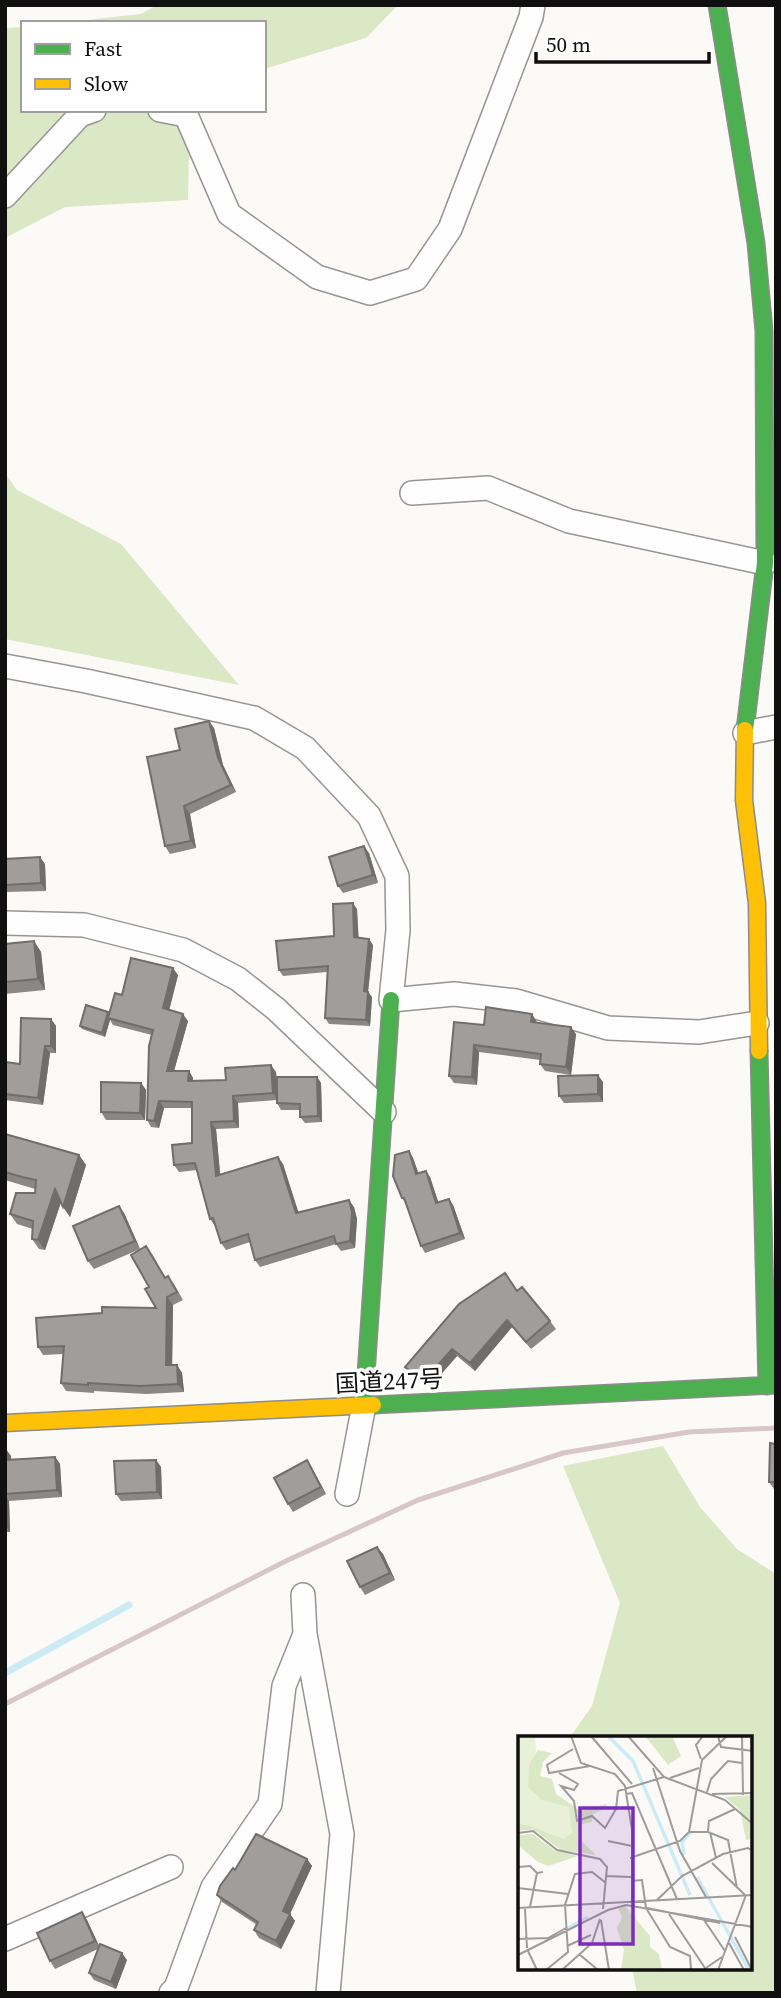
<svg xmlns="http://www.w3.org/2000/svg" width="781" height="1998" viewBox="0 0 781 1998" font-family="'Source Serif 4','Noto Sans JP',serif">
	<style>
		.forest { fill: #dae8c5 }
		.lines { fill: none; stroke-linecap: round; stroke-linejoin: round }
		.stream { stroke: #cdebf5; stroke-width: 7 }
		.street-casing { stroke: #969594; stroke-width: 26 }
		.fast-casing { stroke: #8d8c8a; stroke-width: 19 }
		.slow-casing { stroke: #8d8c8a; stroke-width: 19 }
		.street { stroke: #fffefe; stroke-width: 23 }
		.fast { stroke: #4caf50; stroke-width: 16 }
		.slow { stroke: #ffc107; stroke-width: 16 }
		.rail { stroke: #d8c6c8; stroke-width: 5 }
		.wall { fill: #8a8785 }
		.shaded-wall { fill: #706e6c }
		.building { fill: #a09d9b; stroke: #706e6c; stroke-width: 2 }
		.labels { text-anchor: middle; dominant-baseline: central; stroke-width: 7; stroke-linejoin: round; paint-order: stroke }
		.street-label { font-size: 24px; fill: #101010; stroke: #fff }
		.inset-river { fill: none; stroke: #cdebf5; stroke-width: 3.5 }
		.inset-road { fill: none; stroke: #9e9c9a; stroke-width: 2 }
		.view { fill: #7b2cbf; fill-opacity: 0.15; stroke: #7b2cbf; stroke-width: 3.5 }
		.inset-edge { fill: none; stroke: #101010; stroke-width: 3.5 }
	</style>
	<rect width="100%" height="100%" fill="#fcfaf6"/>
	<path class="forest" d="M157,5H398L366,38L264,69V23H59L141,14Z
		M23,27V110H190L188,200L65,207L5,238V28Z
		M5,473L17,490L121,544L239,685L5,639Z
		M663,1446L700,1507L737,1549L776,1574V1993H637L632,1968H751V1737H570L592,1706L620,1603L563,1466Z"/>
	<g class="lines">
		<path class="stream" d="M5,1673L129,1605"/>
		<g class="street-casing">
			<path id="street" d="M160,110L186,115L229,214L317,277L370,293L416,279L450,229L531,17L533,5
				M5,196L80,115L94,110
				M412,493L488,488L569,521L765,563
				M5,666L86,681L254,718L305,748L369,816L397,876L398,930L391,1000L454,994L516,1001L608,1028L699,1032L757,1023
				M745,733L776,727
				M5,923L84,925L183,950L238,979L276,1009L384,1112
				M347,1494L364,1405
				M303,1595L305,1634L342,1834L328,1993
				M5,1939L171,1867
				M171,1993L176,1988L213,1887L270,1804L284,1686L305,1634"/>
		</g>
		<g class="fast-casing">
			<path id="fast" d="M717,5L756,243L764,331L765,563L745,730
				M759,1051L767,1386
				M364,1405L391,1000
				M373,1405L776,1385"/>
		</g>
		<g class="slow-casing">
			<path id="slow" d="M745,730L744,800L757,903L759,1051
				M5,1423L373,1405"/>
		</g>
		<use href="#street" class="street"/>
		<use href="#fast" class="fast"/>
		<use href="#slow" class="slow"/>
		<path class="rail" d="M5,1704L286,1561L418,1500L563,1453L689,1432L776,1428"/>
	</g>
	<path class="wall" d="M214,728L223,765L236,792L190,814L196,848L170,854L165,846L180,750Z
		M369,853L378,883L343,893L338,886Z
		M5,859L45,864L46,891L5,892Z
		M357,909L358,938L373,945L368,992L372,997L370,1026L329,1024L325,1018L327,972L283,976L279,970L334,936Z
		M34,941L41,952L45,990L5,994V944Z
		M178,975L169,1010L188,1021L174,1071H189L193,1078V1081L226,1080L276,1072L277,1086L317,1077L321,1083L322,1122L305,1123L300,1117V1110H281L277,1103V1100L238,1103L239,1128L216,1129L220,1175L283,1164L298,1213L354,1207L357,1219L355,1248L341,1251L336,1244L260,1267L255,1260L250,1242L226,1250L221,1243L215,1226L210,1219L197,1170L179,1172L174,1165L192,1143V1108H164L159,1128L151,1127L147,1120L152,1035L113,1025L110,1020L105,1037L82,1029L80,1026L109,1013L122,995Z
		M51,1019L56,1026V1053H50L43,1105L5,1100V1062L20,1064Z
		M537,1022V1023L576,1034L571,1075L545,1071L540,1064V1060L479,1052L477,1085L454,1083L449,1076L484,1025Z
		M603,1082V1102L564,1103L559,1096Z
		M141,1083L146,1090L145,1120H106L101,1112Z
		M5,1134L79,1155L86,1165L70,1217L61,1202L45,1250L39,1249L32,1239L33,1229L17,1224L10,1214L35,1193V1189L5,1180Z
		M409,1151L413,1158L418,1173L430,1177L438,1202L449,1199L453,1205L465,1239L425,1253L421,1246L406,1204L402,1198Z
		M124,1213L140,1249L94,1269L88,1261Z
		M152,1254L165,1277L174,1284L183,1300L173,1305L172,1365H177L182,1373L184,1392L146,1394L94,1391V1393L66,1391L61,1383L63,1354L43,1355L38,1347L102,1313L156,1308Z
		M517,1291L550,1321L556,1329L531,1349L512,1327L475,1371L457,1356L436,1380L418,1381L410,1375L405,1367Z
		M776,1444V1489H774L769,1482Z
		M5,1449L11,1456V1459L55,1457L60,1464L62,1497L9,1501L10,1532H5Z
		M156,1460L161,1467L162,1499L121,1501L116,1494Z
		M307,1460L326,1494L293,1512L288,1504Z
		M377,1547L383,1554L395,1580L365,1595L360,1587Z
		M307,1859L312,1866L290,1914L295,1921L281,1949L259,1938L254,1930L257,1925L222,1902L217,1895L235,1870Z
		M82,1912L87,1920L99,1946L127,1960L116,1989L94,1980L89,1973L98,1949L55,1969L50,1961Z"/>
	<path class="shaded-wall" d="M209,721L214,728L223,765L236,792L231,785L218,758Z
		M184,806L190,814L196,848L191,841Z
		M364,846L369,853L378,883L373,875Z
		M40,857L45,864L46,891L41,883Z
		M353,903L357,909L359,943L354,937Z
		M369,939L373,945L368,992L372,997L370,1026L366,1020L364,991Z
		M34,941L41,952L45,990L38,979Z
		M173,968L178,975L168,1015L163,1008Z
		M108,1012L111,1016L108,1018L110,1020L105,1037L102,1033Z
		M183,1014L188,1021L172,1078L167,1071Z
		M532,1014L537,1022L536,1030L531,1022Z
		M51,1019L56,1026V1053L51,1046Z
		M571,1027L576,1034L571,1075L566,1067Z
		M474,1045L479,1052L477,1085L472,1077Z
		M45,1046L50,1053L43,1105L38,1098Z
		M271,1065L276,1072L278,1100L273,1093Z
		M189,1071L193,1078V1088L188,1081Z
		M598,1075L603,1082V1102L598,1094Z
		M317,1077L321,1083L322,1122L318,1116Z
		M141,1083L146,1090L145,1120L140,1113Z
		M233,1096L238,1103L239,1128L234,1121Z
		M159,1101L164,1108L159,1128L154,1121Z
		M211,1122L216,1129L221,1183L216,1176Z
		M409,1151L413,1158L421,1180L416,1174Z
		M79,1155L86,1165L70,1217L63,1207Z
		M278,1157L283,1164L301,1220L296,1213Z
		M426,1171L430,1177L441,1210L436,1203Z
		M55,1189L62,1199L45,1250L38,1240Z
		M449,1199L453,1205L465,1239L460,1233Z
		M349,1200L354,1207L357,1219L355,1248L350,1241Z
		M119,1206L124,1213L140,1249L135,1241Z
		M167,1297L173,1305L172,1373L166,1365Z
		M507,1320L512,1327L475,1371L470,1363Z
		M452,1349L457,1356L436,1380L431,1373Z
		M177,1365L182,1373L184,1392L178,1384Z
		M6,1449L11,1456L12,1467L7,1460Z
		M55,1457L60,1464L62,1497L57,1490Z
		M156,1460L161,1467L162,1499L157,1492Z
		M307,1460L312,1468L326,1494L321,1487Z
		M5,1495L9,1501L10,1532L5,1525Z
		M377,1547L383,1554L395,1580L390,1573Z
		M307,1859L312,1866L290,1914L295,1921L281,1949L276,1941L283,1911Z
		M82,1912L87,1920L100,1948L95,1941Z
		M122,1953L127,1960L116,1989L111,1982Z"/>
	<path class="building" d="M209,721L218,758L231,785L184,806L191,841L165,846L147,757L180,750L175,729Z
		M364,846L373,875L338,886L329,857Z
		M40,857L41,883L5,885V859Z
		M353,903L354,937L369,939L364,991L368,992L366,1020L325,1018L328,966L279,970L276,941L334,936L333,904Z
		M34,941L38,979L5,982V944Z
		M131,958L173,968L163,1008L183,1014L167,1071H189L188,1081L226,1080L225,1068L271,1065L273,1093L233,1096L234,1121L211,1122L216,1176L278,1157L296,1213L349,1200L352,1212L350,1241L336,1244L334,1236L255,1260L248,1234L221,1243L213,1218L210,1219L195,1163L174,1165L172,1145L192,1143V1102L159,1101L154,1121L147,1120L149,1046L153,1030L108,1018L115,993L122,995Z
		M86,1005L108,1012L102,1033L80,1026Z
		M486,1007L532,1014L531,1022L571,1027L566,1067L540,1064L541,1054L474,1045L472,1077L449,1076L454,1022L484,1025Z
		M21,1018L51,1019V1046H45L38,1098L5,1094V1062L20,1064Z
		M598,1075V1094L559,1096L558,1076Z
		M277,1077H317L318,1116L300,1117V1104L277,1103Z
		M101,1082L141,1083L140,1113L101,1112Z
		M5,1134L79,1155L63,1207L55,1189L38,1240L32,1239L33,1221L10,1214L16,1193H35L36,1180L22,1177L5,1172Z
		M409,1151L416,1174L426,1171L436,1203L449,1199L460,1233L421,1246L404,1198H402L393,1176L395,1155Z
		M119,1206L135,1241L88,1261L73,1226Z
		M146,1246L165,1278L168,1276L177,1292L167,1297L166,1365H177L178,1384L140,1386L88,1383V1385L61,1383L64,1346L38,1347L36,1318L102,1313V1307L156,1308L145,1289L149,1287L131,1255Z
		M505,1273L517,1291L522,1287L550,1321L526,1342L507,1320L470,1363L452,1349L431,1373H413L405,1367L459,1304Z
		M770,1443L776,1444V1482H769Z
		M5,1449L7,1460L55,1457L57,1490L5,1494Z
		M156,1460L157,1492L116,1494L114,1461Z
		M307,1460L321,1487L288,1504L274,1478Z
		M377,1547L390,1573L360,1587L347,1561Z
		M256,1834L307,1859L283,1911L290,1914L276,1941L254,1930L258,1922L217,1895L220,1886L233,1868L235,1870Z
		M82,1912L95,1941L50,1961L37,1933Z
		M100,1944L122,1953L111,1982L89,1973Z"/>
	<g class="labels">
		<g class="street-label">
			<text transform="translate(389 1381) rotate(-3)">国道247号</text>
		</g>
	</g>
	<g transform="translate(518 1736)">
		<rect width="234" height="234" fill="#fcfaf6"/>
		<path d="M0,0H17L18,16L11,39L55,75L53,102L45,105L0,90Z" fill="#e8f1d7"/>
		<path d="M127,0H154L163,20L150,29ZM20,14L34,17L25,26L22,40L34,43L38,58L61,74L88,68L90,71L75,78L74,86L61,89L60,102L78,119L43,114L15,93L0,95V88L13,90L45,103L54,97L51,71L24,64L10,51L11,29ZM234,59V103L228,104L222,74L207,61ZM15,98L37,115L60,120L30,130L20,126L0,109V99ZM107,170L132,200V211L141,218L144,234H103L106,214L99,192L104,181L100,172Z" fill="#dae8c5"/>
		<path class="inset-river" d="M90,0L115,25L172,159M166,119L164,106L173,96M179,141L231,234M50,192L70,181"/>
		<path class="inset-road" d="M53,0L63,27L97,38L107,50L114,94V165M73,0L114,48M110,0L146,41L207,64L235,88M200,0L203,11L235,15M224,0L225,59M55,13L29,29L31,37L72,30M183,23L178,9L185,0M135,32L162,115L188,161M41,37L60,48L56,54L43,50L56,65L59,85L74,80L87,92L98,73L100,55L146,41M152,42L181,32M189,56L193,43L210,25L224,27M108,58L114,57L159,163M194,58L235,57M190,95L191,85L217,73M171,96H190L210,104L219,152M192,96L198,122M0,97L15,95L39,114L82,123L89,131L85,173M90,105L114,110M112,122L162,105L171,96L184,24L209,0M194,127L227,159M0,131L12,130L19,137M88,140L113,141M113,145L124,144L128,172L152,211L172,220L173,234M0,152L50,158M139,164L164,140L205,118L230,112L235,115M12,171L19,137L25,136M0,172L235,159M129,172L202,187M7,173L9,212M151,178L187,232M83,184L91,234M186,184L207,215M217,201L234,234M0,203L30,202L48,192M211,207L226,234M49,210L73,199M10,215L19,234M61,218L80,234M0,219L90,174L108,169L235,191M28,234L50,216L47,169L57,138L74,136L88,147M44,234L74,207L82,183M185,234L204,221M200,234L228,159"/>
		<path class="view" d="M62,72H115V208H62Z"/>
		<rect width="234" height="234" class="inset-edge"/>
	</g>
	<rect width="781" height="1998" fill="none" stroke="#101010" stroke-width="14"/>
	<rect x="21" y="21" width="245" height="91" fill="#ffffff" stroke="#9f9f9f" stroke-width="2"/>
	<rect x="35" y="44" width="35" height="10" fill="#4caf50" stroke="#9f9f9f" stroke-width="2"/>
	<text x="84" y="56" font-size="21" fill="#101010">Fast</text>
	<rect x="35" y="79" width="35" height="10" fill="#ffc107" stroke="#9f9f9f" stroke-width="2"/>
	<text x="84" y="91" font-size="21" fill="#101010">Slow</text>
	<path d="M536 52v10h173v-10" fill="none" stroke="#101010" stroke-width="3.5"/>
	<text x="546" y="52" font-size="21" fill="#101010" stroke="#ffffff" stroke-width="5" paint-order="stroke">50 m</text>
</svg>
